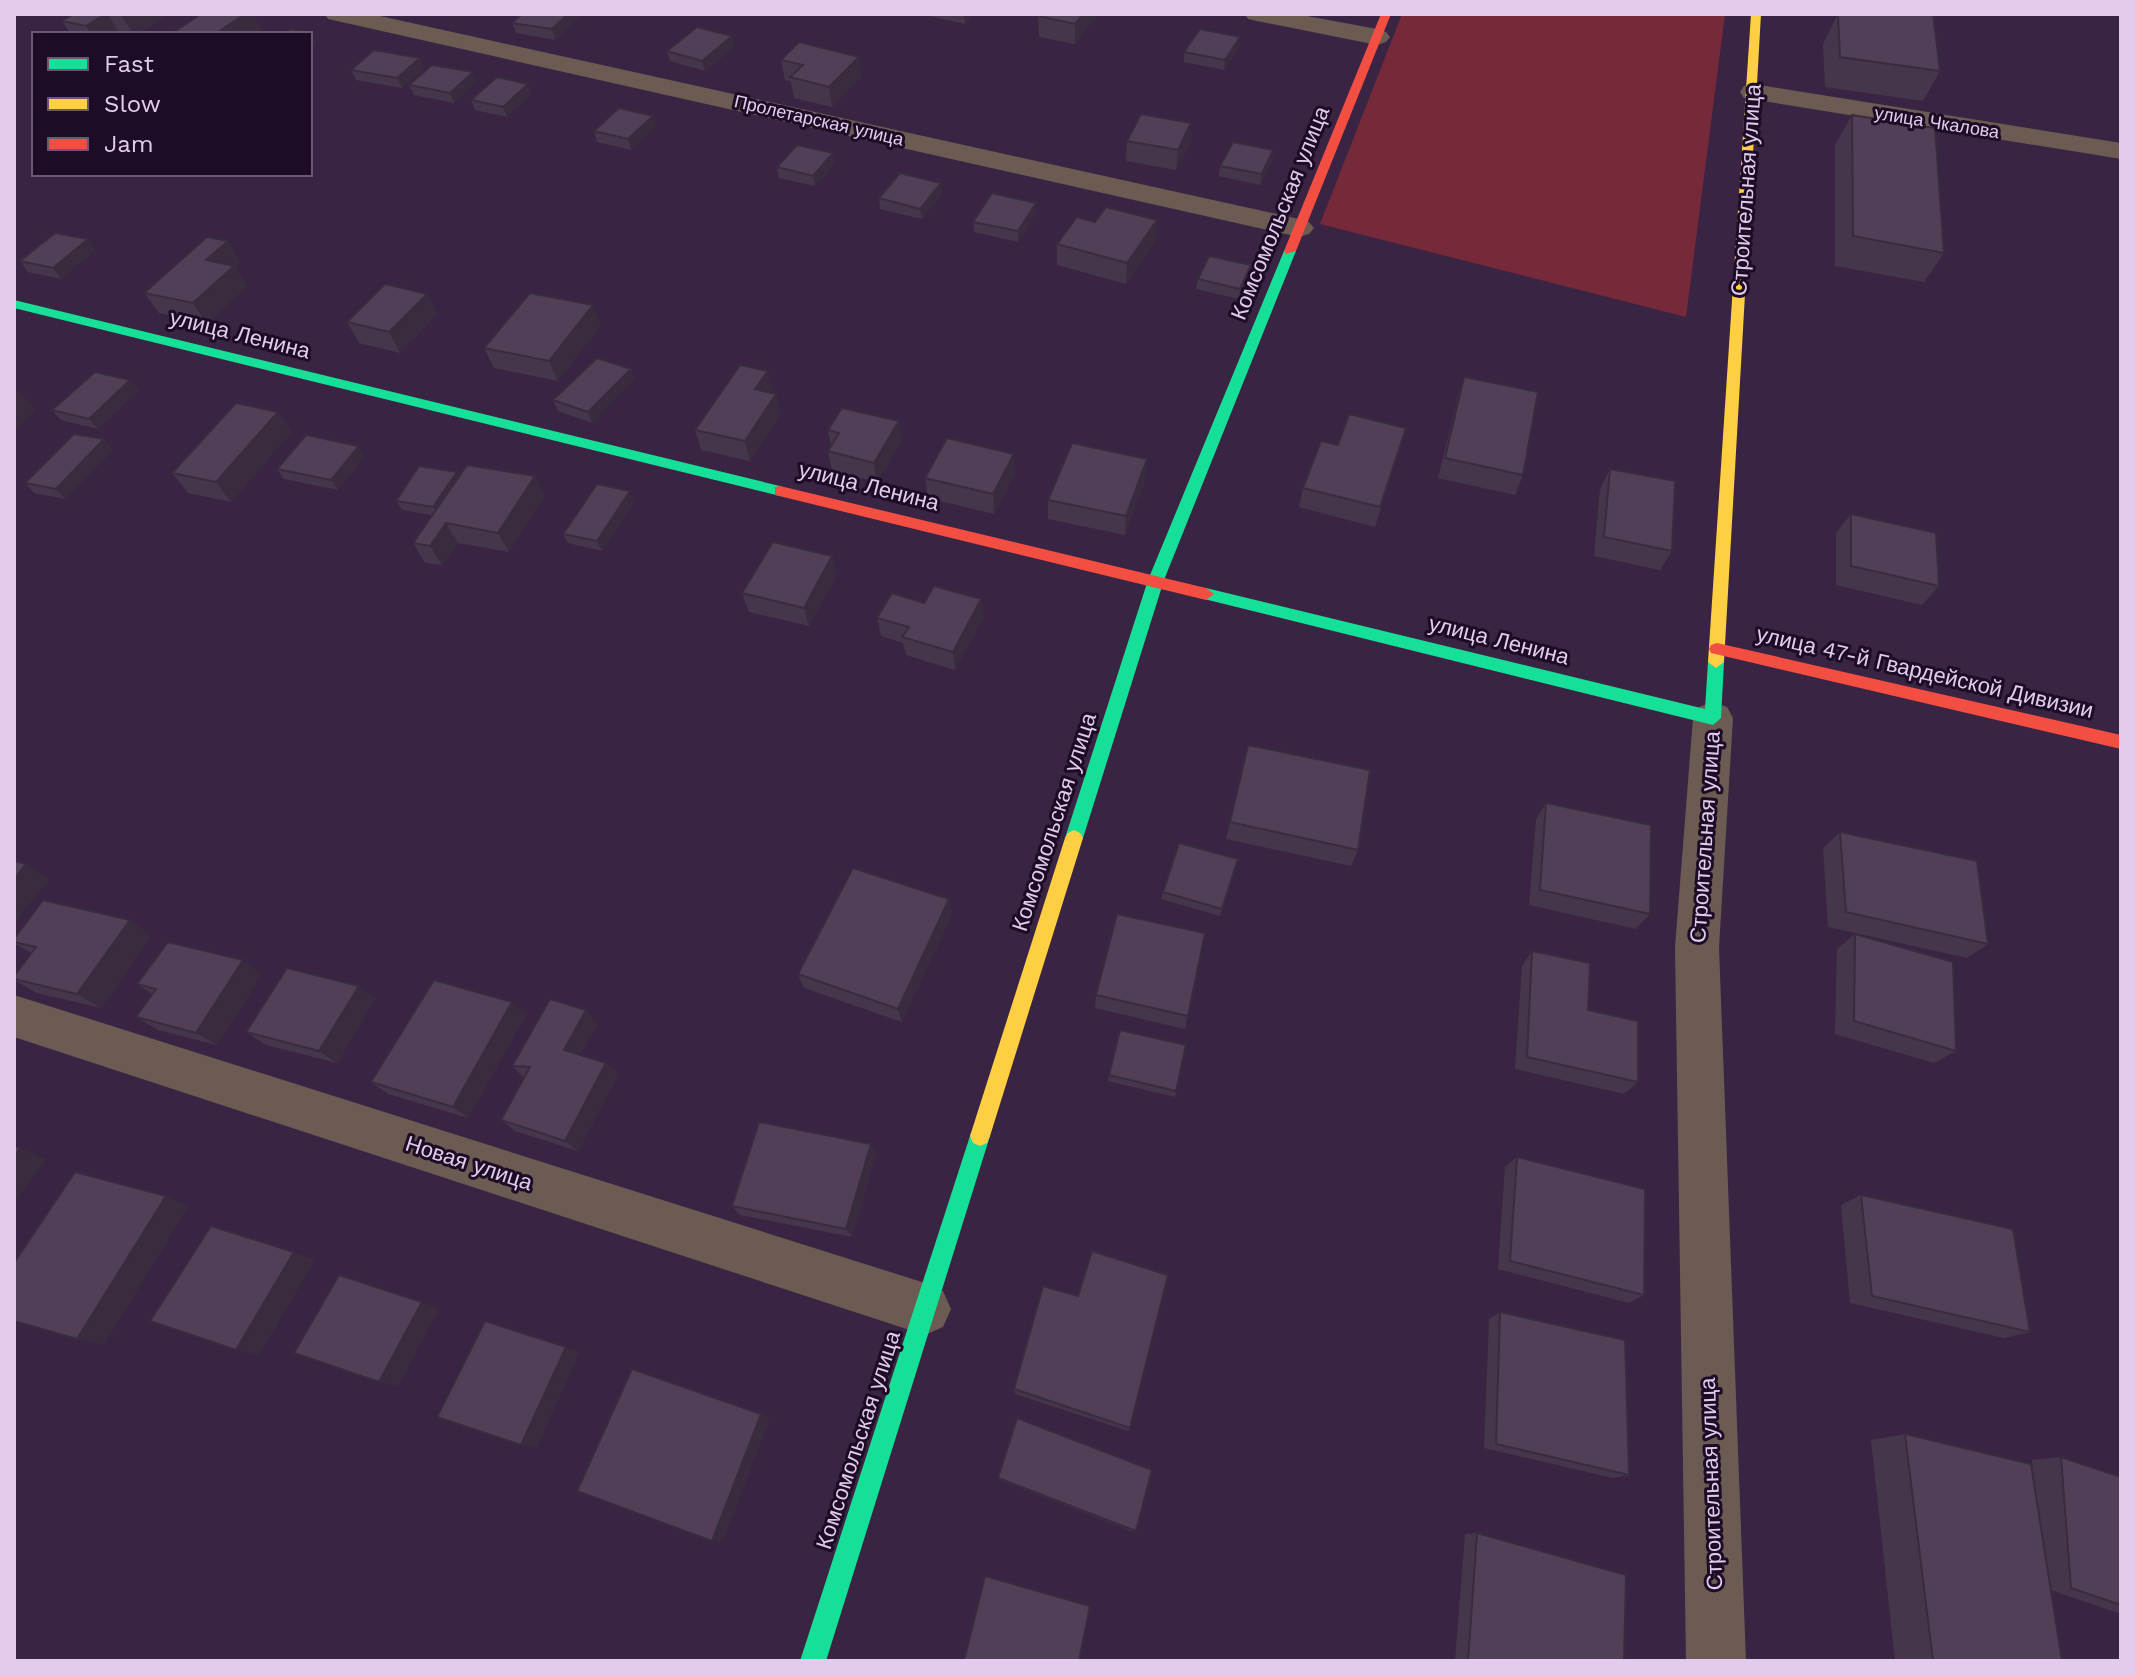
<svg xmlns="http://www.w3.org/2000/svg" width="2135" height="1675" viewBox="0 0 2135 1675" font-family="'Work Sans',sans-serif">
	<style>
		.green { fill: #752939 }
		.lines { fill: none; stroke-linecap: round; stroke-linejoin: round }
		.street { fill: #6c5b52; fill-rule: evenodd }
		.fast { fill: #16e098; fill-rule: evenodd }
		.slow { fill: #ffcf43; fill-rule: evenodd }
		.jam { fill: #f24e42; fill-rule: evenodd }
		.wall { fill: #46364c }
		.shaded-wall { fill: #392c3e }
		.building { fill: #513f58; stroke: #392c3e; stroke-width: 2 }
		.labels { text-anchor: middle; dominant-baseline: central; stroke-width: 6; stroke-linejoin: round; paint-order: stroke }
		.far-street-label { font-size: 18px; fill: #e2cbed; stroke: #1d0c25 }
		.street-label { font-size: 22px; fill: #e2cbed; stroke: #1d0c25 }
	</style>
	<rect width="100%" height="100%" fill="#3a2443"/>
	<path class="green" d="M1402,14H1725L1686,317L1320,224Z"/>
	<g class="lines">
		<path class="street" d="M325,14H371L1299,219L1309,222L1314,228L1309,234L1299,237L337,21L328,19Z
			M1245,14H1296L1377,29L1386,32L1390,37L1386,42L1377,45L1257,21L1248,19Z
			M1753,84L2121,143V159L1744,98L1740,92L1744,86Z
			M1713,702L1727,707L1733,718L1719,947L1746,1661H1686L1675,947L1693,718L1699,707Z
			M14,995L925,1283L943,1291L951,1309L943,1327L925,1335L14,1037Z"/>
		<path class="fast" d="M1290,247L1296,251L1164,580L1083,838L1080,843L1074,846L1068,843L1065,838L1148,580L1284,251Z
			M14,300L780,486L787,491L780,496L14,308Z
			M1206,588L1705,709L1708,662L1716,656L1724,662L1721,718L1713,725L1200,598L1198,594Z
			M980,1126L987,1129L990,1136L826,1661H800L970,1136L973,1129Z"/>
		<path class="slow" d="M1751,14H1761L1724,662L1716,668L1708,662Z
			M1074,830L1080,833L1083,838L990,1136L987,1143L980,1146L973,1143L970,1136L1065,838L1068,833Z"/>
		<path class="jam" d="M1381,14H1391L1296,251L1286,254L1284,251Z
			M780,486L1206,588L1214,594L1206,600L775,495V487Z
			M1717,643L2121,735V749L1711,653L1709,649L1711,645Z"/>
	</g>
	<path class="wall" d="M74,14H167L138,34H71L62,21Z
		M522,14H578L579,16L555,40L516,33L512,23Z
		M920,14H973L965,24Z
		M1040,14H1098L1075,44L1039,37L1038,16Z
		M1838,14H1933L1940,71L1923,101L1825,87L1823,44Z
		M734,47L705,71L670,61L667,51Z
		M1239,48L1224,70L1184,62V52Z
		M859,57L861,77L832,107L794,98L791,81L785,80L781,60Z
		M424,68L402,88L356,80L351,70Z
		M477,82L454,103L414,95L409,85Z
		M532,94L507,117L475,110L471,100Z
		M1852,115L1944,253L1924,282L1835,266V145Z
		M1191,123L1190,144L1176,170L1126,161L1127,141Z
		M656,127L631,150L597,142L594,131Z
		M1273,150L1272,161L1260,185L1219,176L1220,166Z
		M833,153L835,164L815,186L779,178L777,167Z
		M942,193L922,219L880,209L879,198Z
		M1036,213L1018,242L974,232L973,222Z
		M1095,222L1156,240L1126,284L1057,265V244Z
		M95,250L61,279L28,272L20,261Z
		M241,262L235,267L247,286L207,324L159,313L144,293Z
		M1250,276L1239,299L1196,289L1198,279Z
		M427,294L437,314L400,353L359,343L347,322Z
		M601,325L558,381L494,368L484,348Z
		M631,369L634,379L592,423L558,411L553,400Z
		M1464,377L1523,475L1515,495L1438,478L1458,397Z
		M139,390L98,429L61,420L52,410Z
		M773,392L772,393L781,414L750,461L701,450L695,430Z
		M899,421L902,441L877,482L832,471L828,451L831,446L828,430Z
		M1406,428L1375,527L1299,507L1303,488L1338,445Z
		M292,432L231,502L188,493L172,473Z
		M113,450L65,499L34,493L25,483Z
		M365,456L338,490L284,479L277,469Z
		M1610,469L1672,551L1660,570L1594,556L1600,489Z
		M457,472L459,476H535L544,496L509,552L458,543L442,565L425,563L413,543L432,515L402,510L396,501Z
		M1015,474L994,514L928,498L925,478Z
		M1146,478L1125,535L1048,519V500Z
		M634,501L602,551L568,543L563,534Z
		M1851,514L1939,586L1922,605L1836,585V533Z
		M832,556L837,575L809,626L749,612L742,593Z
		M981,599L983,618L955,670L906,655L903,643L881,636L877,618L924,603Z
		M1248,745L1358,850L1351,866L1226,839Z
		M1546,803L1650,914L1636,929L1529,905L1536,819Z
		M1840,832L1988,944L1967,958L1828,927L1823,848Z
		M1236,867L1220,916L1161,899L1163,892Z
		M949,899L952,914L902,1022L804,988L798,974Z
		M1205,933L1185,1029L1095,1008L1096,995Z
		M1855,934L1956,1051L1934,1063L1835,1034L1837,949Z
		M151,935L101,1008L37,993L14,980V976L31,953L14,943V939Z
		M1532,951L1588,1010L1638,1082L1624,1094L1515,1069L1522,966Z
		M262,974L217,1045L158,1030L136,1017L152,994L137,984Z
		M375,999L337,1063L266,1045L246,1032Z
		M512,1002L526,1015L468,1118L388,1094L371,1082Z
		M586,1010L598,1024L580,1055L606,1063L618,1075L578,1151L515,1131L501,1120L524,1078L512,1066Z
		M1186,1045L1175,1097L1108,1081L1109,1075Z
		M871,1144L876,1154L852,1237L740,1215L732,1206Z
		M1517,1157L1644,1295L1629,1303L1498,1269L1505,1167Z
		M1861,1195L2030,1332L2004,1338L1850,1303L1841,1205Z
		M1078,1296L1130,1428L1128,1431L1015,1394L1014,1389Z
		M1500,1312L1629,1475L1613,1478L1484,1448L1489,1319Z
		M1905,1434L2034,1486L2032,1460L2061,1457L2121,1477V1614L2051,1590L2062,1661H1895L1871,1440Z
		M998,1478L1136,1531L1134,1532L1000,1480Z
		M1477,1533L1624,1661H1455L1465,1534Z"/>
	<path class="shaded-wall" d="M105,14H108L119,33L91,34L86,26Z
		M125,14H167L138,34H133L122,16Z
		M245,14H253L261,30L256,34H224L221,30Z
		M568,14H578L579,16L555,40L552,29Z
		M964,14H973L965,24Z
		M1083,14H1098L1075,44V24Z
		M312,34L317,44L310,49V35Z
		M732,36L734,47L705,71L702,61Z
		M1240,37L1239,48L1224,70L1225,60Z
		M859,57L861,77L832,107L829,87Z
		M420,58L424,68L402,88L397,78Z
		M473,72L477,82L454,103L450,93Z
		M528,84L532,94L507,117L503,107Z
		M653,116L656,127L631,150L628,139Z
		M1191,123L1190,144L1176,170L1178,150Z
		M1273,150L1272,161L1260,185L1262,174Z
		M833,153L835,164L815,186L813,176Z
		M941,183L942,193L922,219L920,209Z
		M1036,203V213L1018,242V231Z
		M1157,220L1156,240L1126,284L1127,263Z
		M88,239L95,250L61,279L53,268Z
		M228,241L241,262L235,267L247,286L207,324L193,303L206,260Z
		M1251,265L1250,276L1239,299L1240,289Z
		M427,294L437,314L400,353L389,332Z
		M593,305L601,325L558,381L549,361Z
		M631,369L634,379L592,423L588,412Z
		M768,371L773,392L761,409L755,389Z
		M130,380L139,390L98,429L89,419Z
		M18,390L36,410L14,431V394Z
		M776,394L781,414L750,461L745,441Z
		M278,412L292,432L231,502L216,482Z
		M899,421L902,441L877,482L874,463Z
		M104,439L113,450L65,499L56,489Z
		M359,446L365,456L338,490L331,480Z
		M1014,454L1015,474L994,514L993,494Z
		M1147,459L1146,478L1125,535L1126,516Z
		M457,472L462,482L439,517L433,507Z
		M535,476L544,496L509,552L498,533Z
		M630,491L634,501L602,551L597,541Z
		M446,523L458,543L442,565L430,546Z
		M832,556L837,575L809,626L804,608Z
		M981,599L983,618L955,670L953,652Z
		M26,864L49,880L14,923V879Z
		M949,899L952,914L902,1022L898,1009Z
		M130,920L151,935L101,1008L77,994Z
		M243,960L262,974L217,1045L196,1033Z
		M359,986L375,999L337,1063L319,1051Z
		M512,1002L526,1015L468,1118L453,1107Z
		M586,1010L598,1024L576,1062L564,1050Z
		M606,1063L618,1075L578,1151L565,1141Z
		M871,1144L876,1154L852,1237L846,1229Z
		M20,1148L47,1159L14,1203V1157Z
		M166,1196L189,1206L104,1345L77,1339Z
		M294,1252L315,1260L259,1356L236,1350Z
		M422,1302L439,1309L398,1387L379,1382Z
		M566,1347L580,1352L537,1448L521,1445Z
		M761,1414L770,1418L723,1542L712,1541Z
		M985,1576H987L1089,1605L1090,1606Z"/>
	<path class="building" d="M74,14H105L86,26L62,21Z
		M201,14H245L221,30L235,33L234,34H171Z
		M522,14H568L552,29L512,23Z
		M1040,14H1083L1075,24L1038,16Z
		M1855,14H1933L1940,71L1840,57L1838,15Z
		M697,27L732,36L702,61L667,51Z
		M291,29L312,34L310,35V34H284Z
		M1200,29L1240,37L1225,60L1184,52Z
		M799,42L859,57L829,87L790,77L803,65L781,60Z
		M374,50L420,58L397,78L351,70Z
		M432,65L473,72L450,93L409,85Z
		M497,77L528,84L503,107L471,100Z
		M619,108L653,116L628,139L594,131Z
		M1141,114L1191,123L1178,150L1127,141Z
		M1852,115L1935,128L1944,253L1853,236Z
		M1233,142L1273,150L1262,174L1220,166Z
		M797,145L833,153L813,176L777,167Z
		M900,173L941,183L920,209L879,198Z
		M992,193L1036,203L1018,231L973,222Z
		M1106,207L1157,220L1127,263L1057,244L1077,217L1095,222Z
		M55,233L88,239L53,268L20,261Z
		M207,237L228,241L206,260L234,266L193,303L144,293Z
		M1209,256L1251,265L1240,289L1198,279Z
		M385,284L427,294L389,332L347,322Z
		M530,293L593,305L549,361L484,348Z
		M597,358L631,369L588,412L553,400Z
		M740,365L768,371L755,389L776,394L745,441L695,430Z
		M95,372L130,380L89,419L52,410Z
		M1464,377L1538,392L1523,475L1445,458Z
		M236,403L278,412L216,482L172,473Z
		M842,408L899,421L874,463L828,451L839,433L828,430Z
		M1349,414L1406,428L1380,507L1303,488L1321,441L1338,445Z
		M74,434L104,439L56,489L25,483Z
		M306,435L359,446L331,480L277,469Z
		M947,438L1014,454L993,494L925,478Z
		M1072,443L1147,459L1126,516L1048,500Z
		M467,465L535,476L498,533L446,523L430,546L413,543Z
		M419,466L457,472L433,507L396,501Z
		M1610,469L1675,481L1672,551L1604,537Z
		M597,484L630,491L597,541L563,534Z
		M1851,514L1936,533L1939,586L1851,566Z
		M773,542L832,556L804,608L742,593Z
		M934,586L981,599L953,652L902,637L909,627L877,618L892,593L924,603Z
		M1248,745L1370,770L1358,850L1230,822Z
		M1546,803L1651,825L1650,914L1540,890Z
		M1840,832L1977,861L1988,944L1846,912Z
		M1179,843L1238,859L1222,909L1163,892Z
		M14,861L26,864L14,879Z
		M853,868L949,899L898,1009L798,974Z
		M43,900L130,920L77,994L14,979V976L36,947L14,942V939Z
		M1117,914L1205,933L1188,1016L1096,995Z
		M1855,934L1953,962L1956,1051L1854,1021Z
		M168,942L243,960L196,1033L136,1017L156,989L137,984Z
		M1532,951L1590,963L1588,1010L1638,1021V1082L1527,1057Z
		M287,968L359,986L319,1051L246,1032Z
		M434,980L512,1002L453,1107L371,1082Z
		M550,999L586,1010L564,1050L606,1063L565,1141L501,1120L530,1067L512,1066Z
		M1120,1030L1186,1045L1176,1091L1109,1075Z
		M759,1122L871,1144L846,1229L732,1206Z
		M14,1146L20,1148L14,1157Z
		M1517,1157L1645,1189L1644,1295L1510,1261Z
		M75,1172L166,1196L77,1339L14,1321V1263Z
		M1861,1195L2013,1229L2030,1332L1872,1296Z
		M211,1226L294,1252L236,1350L150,1321Z
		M1092,1251L1168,1275L1130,1428L1014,1389L1043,1286L1078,1296Z
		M339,1275L422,1302L379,1382L294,1353Z
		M1500,1312L1625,1340L1629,1475L1496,1444Z
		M485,1321L566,1347L521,1445L437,1417Z
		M632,1369L761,1414L712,1541L577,1491Z
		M1017,1418L1152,1470L1136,1531L998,1478Z
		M1905,1434L2031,1464L2062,1661H1933Z
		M2061,1457L2121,1477V1605L2071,1588Z
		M1477,1533L1626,1575L1624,1661H1468Z
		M985,1576L1090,1606L1079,1661H964Z"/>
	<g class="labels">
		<g class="far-street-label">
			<text transform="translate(819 120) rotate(13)">Пролетарская улица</text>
			<text transform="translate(1937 122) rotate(9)">улица Чкалова</text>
		</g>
		<g class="street-label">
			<text transform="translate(1746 190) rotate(-86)">Строительная улица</text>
			<text transform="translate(1280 213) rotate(-68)">Комсомольская улица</text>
			<text transform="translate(240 334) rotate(14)">улица Ленина</text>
			<text transform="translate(869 486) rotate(14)">улица Ленина</text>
			<text transform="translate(1499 640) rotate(14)">улица Ленина</text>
			<text transform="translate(1925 672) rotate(13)">улица 47-й Гвардейской Дивизии</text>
			<text transform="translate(1054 822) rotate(-72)">Комсомольская улица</text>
			<text transform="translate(1705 837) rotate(-86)">Строительная улица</text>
			<text transform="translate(469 1163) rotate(18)">Новая улица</text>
			<text transform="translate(858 1440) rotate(-72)">Комсомольская улица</text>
			<text transform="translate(1711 1484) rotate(-92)">Строительная улица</text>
		</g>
	</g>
	<rect width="2135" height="1675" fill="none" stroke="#e2cbed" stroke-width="32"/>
	<rect x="32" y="32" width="280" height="144" fill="#1d0c25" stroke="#6c5875" stroke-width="2"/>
	<rect x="48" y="58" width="40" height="12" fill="#16e098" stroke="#6c5875" stroke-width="2"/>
	<text x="104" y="72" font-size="24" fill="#e2cbed">Fast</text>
	<rect x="48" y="98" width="40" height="12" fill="#ffcf43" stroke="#6c5875" stroke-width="2"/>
	<text x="104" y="112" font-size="24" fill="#e2cbed">Slow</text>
	<rect x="48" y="138" width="40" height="12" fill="#f24e42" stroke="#6c5875" stroke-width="2"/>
	<text x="104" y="152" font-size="24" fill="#e2cbed">Jam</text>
</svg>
